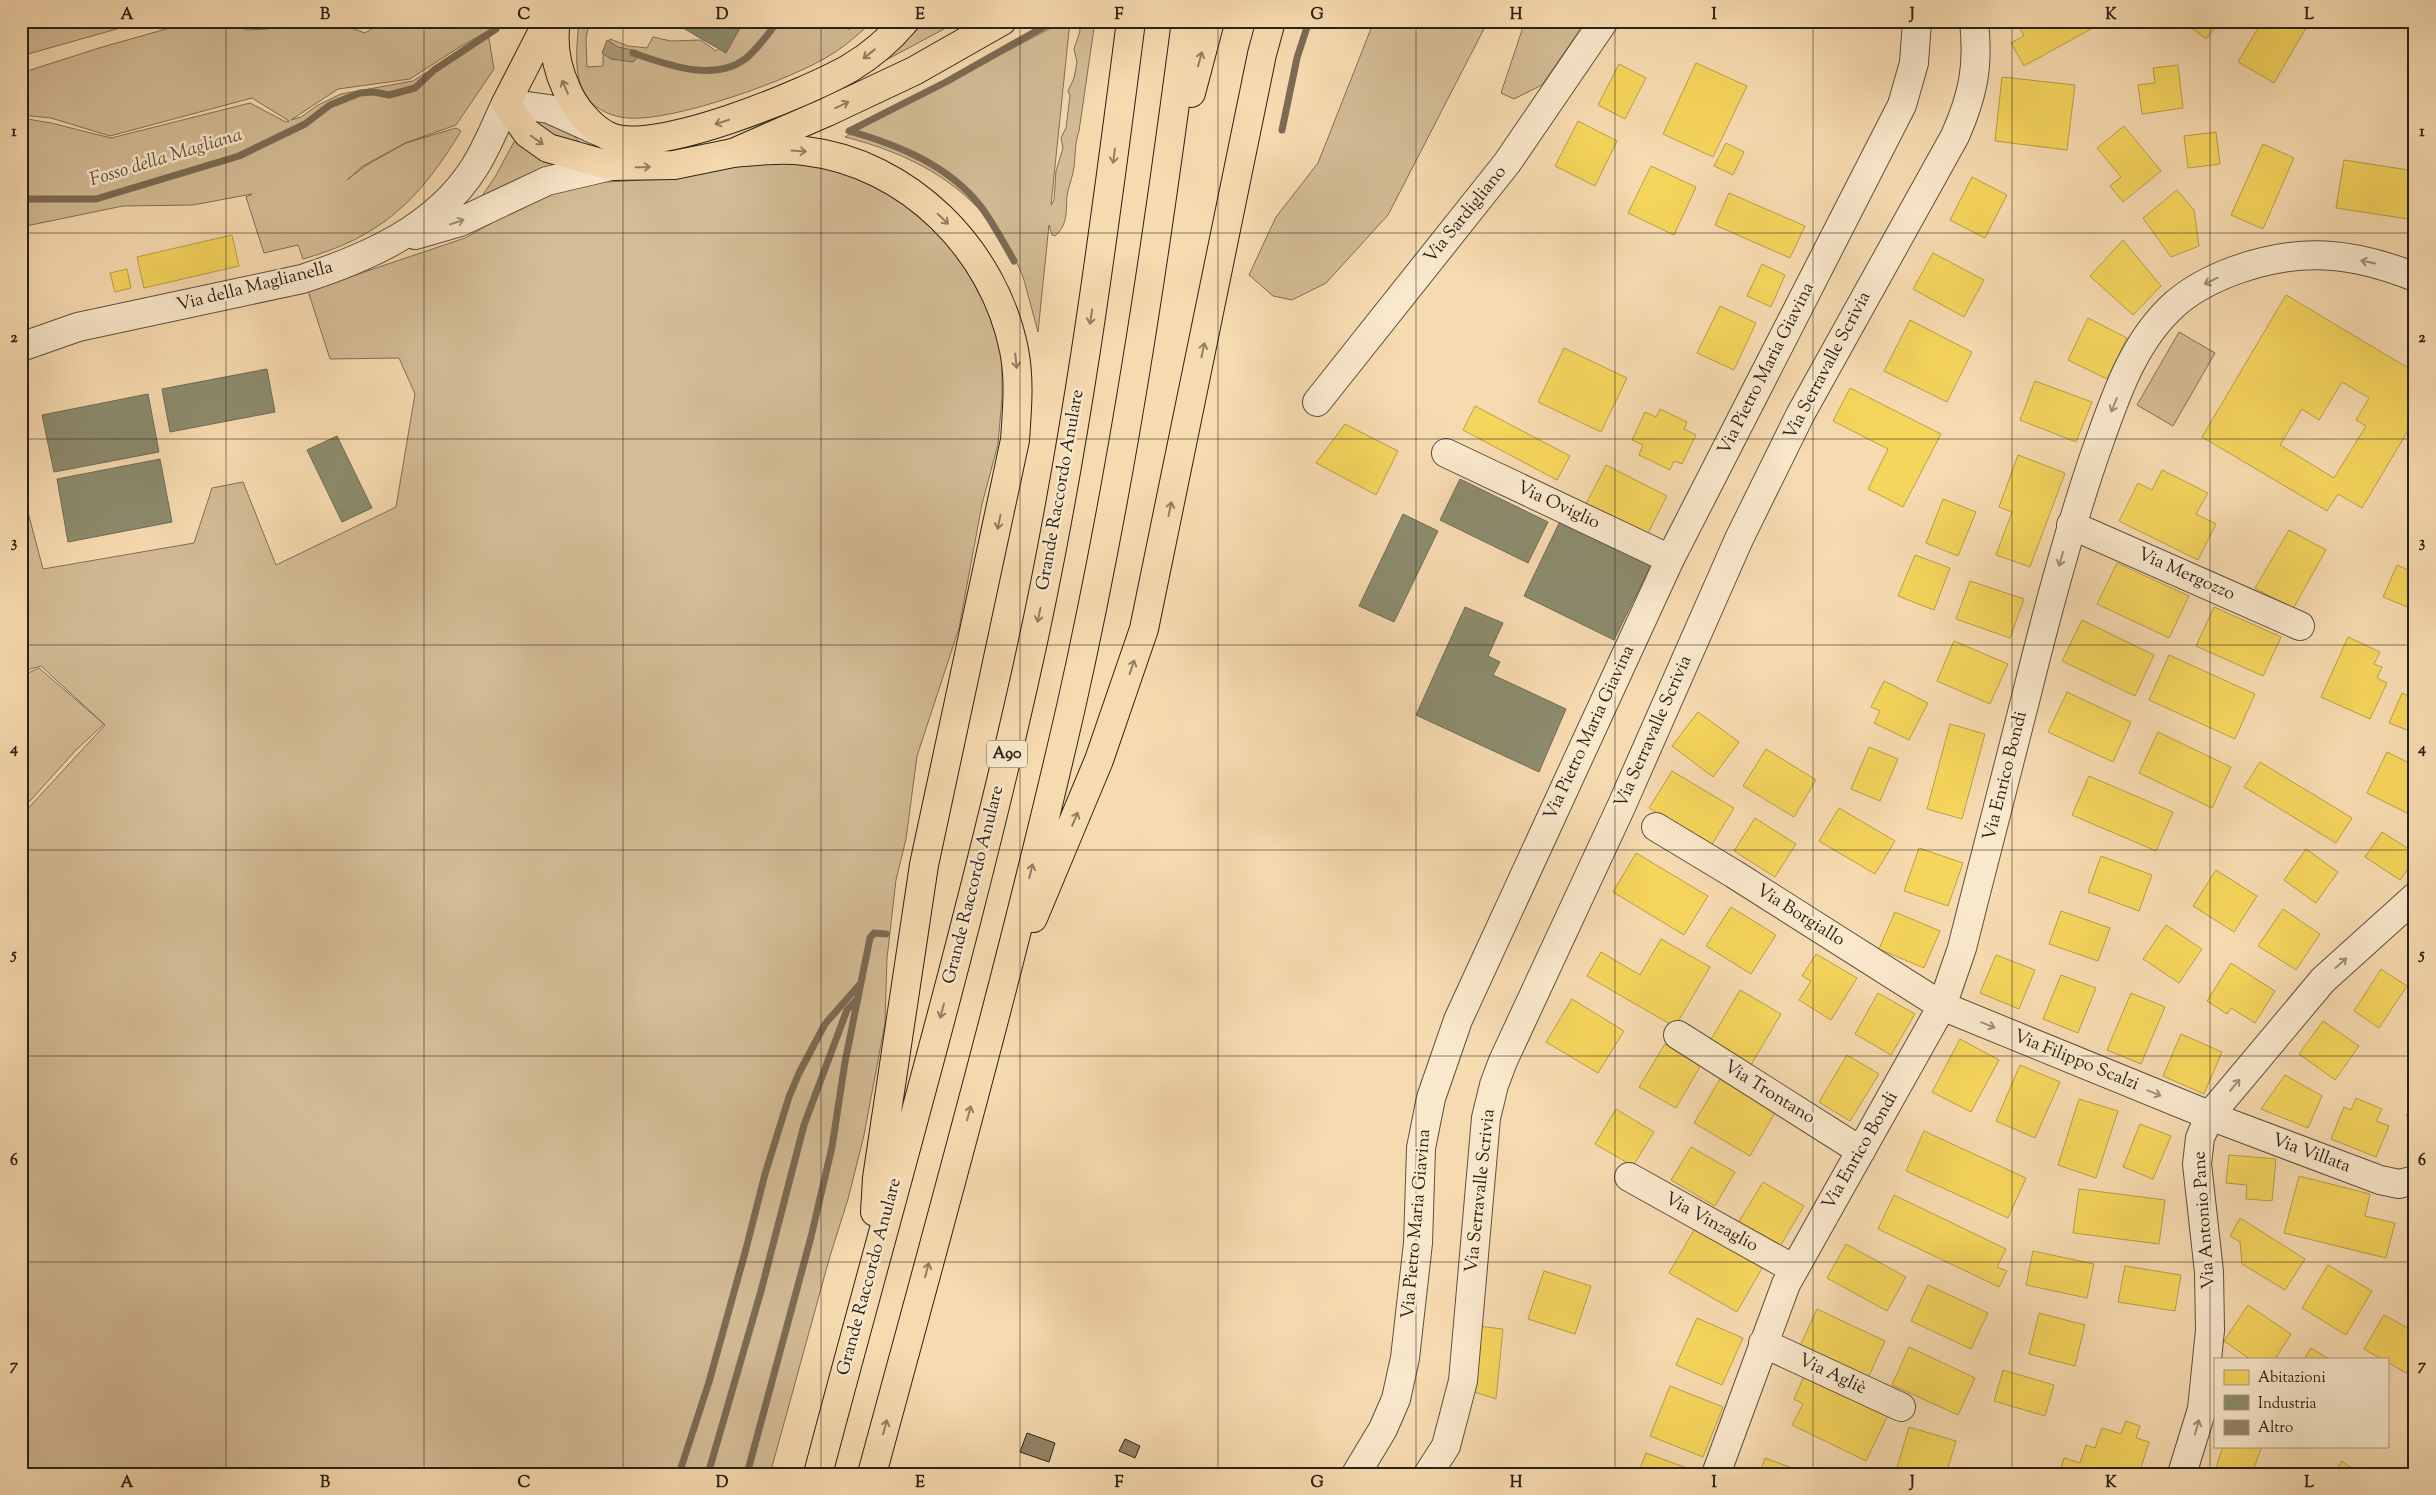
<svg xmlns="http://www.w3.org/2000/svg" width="2436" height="1495" viewBox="0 0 2436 1495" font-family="'Sorts Mill Goudy',serif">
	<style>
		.green { fill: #d4bc96; stroke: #806f57 }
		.water { fill: #b29c7c; stroke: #7c6b54 }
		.homes { fill: #f6d55c; stroke: #b99f48; fill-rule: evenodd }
		.industry { fill: #8c8c6e; stroke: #6f6c54 }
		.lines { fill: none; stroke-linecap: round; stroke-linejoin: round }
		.stream { stroke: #7c6b54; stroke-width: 7 }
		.building { fill: #958267; stroke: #2b2218 }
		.minor-casing { stroke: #5e503e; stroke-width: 30 }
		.major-casing { stroke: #2b2218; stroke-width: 30 }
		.highway-casing { stroke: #2b2218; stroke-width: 30 }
		.minor { stroke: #fae8cc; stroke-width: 28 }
		.major { stroke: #f7dbb0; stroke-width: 28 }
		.highway { stroke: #f7dbb0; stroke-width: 28 }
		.oneway { stroke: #917e64 }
		.oneway2 { stroke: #9d8f7b }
		.grid { fill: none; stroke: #2b2218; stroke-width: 1; stroke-opacity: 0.55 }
		.labels { text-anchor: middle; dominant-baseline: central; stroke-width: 5; stroke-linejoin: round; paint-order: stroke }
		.shield { fill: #fae8cc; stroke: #695d4e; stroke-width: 1 }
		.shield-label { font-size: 16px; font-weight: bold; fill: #2b2218 }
		.street-label { font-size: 18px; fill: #2b2218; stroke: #fae8cc }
		.water-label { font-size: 19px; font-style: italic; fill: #5a4d3b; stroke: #fae8cc }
		.neatline { fill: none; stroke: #2b2218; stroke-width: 2 }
		.grid-label { font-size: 16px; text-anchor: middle; font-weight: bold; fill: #2b2218 }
	</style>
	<rect width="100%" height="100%" fill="#f7dbb0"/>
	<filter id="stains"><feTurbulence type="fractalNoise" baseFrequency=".004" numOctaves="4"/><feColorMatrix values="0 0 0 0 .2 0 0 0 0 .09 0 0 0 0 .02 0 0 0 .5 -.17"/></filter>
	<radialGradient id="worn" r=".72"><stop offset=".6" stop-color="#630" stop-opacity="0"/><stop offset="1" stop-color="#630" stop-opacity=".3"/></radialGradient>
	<path class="green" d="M21,21H145L21,56Z
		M194,21H223L247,30L268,29L280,21H332L365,33L384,21H505L458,48L410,79L338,89L291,120L301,117L318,105L341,94L413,81L488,33L494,69L456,125L405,143L363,166L347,180L365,166L406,143L456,128L461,131C420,199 382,237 303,259L298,245L264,253L246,197L252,194L193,205L123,206L21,227V118L51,123L111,138L250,103L286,122L289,121L252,98L110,136L51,118L21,115V73L99,48Z
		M579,21H589L586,39L587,67L603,66V56L610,39L628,46L647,48L653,37L671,41L701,40L716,51L721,46L736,21H874C860,32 847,45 832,54C794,79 673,122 628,118C613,117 597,110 588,99C572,78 577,45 579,21Z
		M926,21H959L886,60Z
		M1064,21H1070L1051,205L1054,200L1056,171L1063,148L1061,138L1066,128L1070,95L1068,91L1074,78L1077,62L1074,49L1080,31L1078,21H1095L1079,131C1074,145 1076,159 1073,173C1071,181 1068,189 1067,196C1066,211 1068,225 1055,236L1052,235L1049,225L1038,332C1033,315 1029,297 1024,280C1019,265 1010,250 1001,237C964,181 908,153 845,137Z
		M1374,21H1488L1388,215L1326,283L1292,300L1273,296L1249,275L1276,217L1318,163Z
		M1525,21H1586L1542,85L1514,99L1501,93Z
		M537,118L572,134L582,145L560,140L541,128Z
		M515,140L562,162L559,167L479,200L495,177Z
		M786,161L848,171L892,194L959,251L977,290L996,322L1002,359V398L998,444L982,504L959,628L917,756L906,839L896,880L887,958L885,1023L864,1135L848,1199L830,1256L770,1474H21V816L105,725L41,666L27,670L21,668V486L43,569L194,543L212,488L243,482L276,565L396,507L415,394L399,358L330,359L308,291L465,238L555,187L606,182L663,179L730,164Z
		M2179,332L2215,353L2173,426L2137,405Z
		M39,668L104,724L76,750L21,811V671L28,673Z"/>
	<path class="water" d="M607,40L618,47L637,51L641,54L633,62L611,59L602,53Z"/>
	<path class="homes" d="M2016,21H2087L2091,29L2024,66L2011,43L2024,36Z
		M2183,21H2220L2206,39Z
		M2262,21H2310L2274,83L2238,62Z
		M1696,63L1747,86L1713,157L1663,134Z
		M1619,64L1646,78L1625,119L1598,105Z
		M2178,65L2183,108L2142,114L2138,85L2155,83L2153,68Z
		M2002,77L2075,85L2067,150L1995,141Z
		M1578,121L1617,141L1595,186L1555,166Z
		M2124,126L2161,171L2123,202L2110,186L2121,177L2097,148Z
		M2216,132L2220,164L2188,168L2184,136Z
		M1726,143L1744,152L1733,175L1714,166Z
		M2263,144L2294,158L2263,229L2231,215Z
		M2344,160L2415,171V220L2336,208Z
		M1651,166L1696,187L1674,235L1628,213Z
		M1972,177L2007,195L1985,238L1950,220Z
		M2177,190L2194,210L2199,246L2171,257L2143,218Z
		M1729,193L1805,226L1790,258L1715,225Z
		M232,235L239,266L144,288L137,257Z
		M2123,240L2161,286L2133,315L2090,276Z
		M1933,253L1984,280L1964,317L1913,289Z
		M1762,264L1785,275L1771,307L1747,296Z
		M127,269L131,288L115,292L110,273Z
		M2286,295L2415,372V419L2362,508L2338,494L2327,511L2202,437ZM2342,382L2369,398L2356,420L2366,426L2334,478L2280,445L2302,409L2319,420Z
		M1720,306L1756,323L1734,370L1697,353Z
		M2088,318L2127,338L2107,379L2068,360Z
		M1910,320L1972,352L1947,402L1884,371Z
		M1564,348L1627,378L1601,432L1538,402Z
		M2035,381L2092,402L2076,442L2020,420Z
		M1850,388L1941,434L1903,507L1868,489L1888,449L1833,421Z
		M1475,406L1570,456L1557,480L1463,430Z
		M1660,409L1687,422L1684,429L1696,435L1682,464L1674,461L1670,470L1639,455L1643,445L1632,440L1645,412L1656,417Z
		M1345,424L1398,451L1376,495L1316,463Z
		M2018,455L2065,473L2030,567L1996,555L2012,512L1999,507Z
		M1606,465L1667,496L1647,535L1586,504Z
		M2162,470L2208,493L2196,514L2216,524L2198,560L2119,521L2138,483L2152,490Z
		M1943,499L1976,512L1958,556L1926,543Z
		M2289,530L2326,550L2293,609L2255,588Z
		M1915,555L1950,568L1934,610L1898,596Z
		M2117,563L2189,596L2169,638L2097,604Z
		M2397,565L2415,573V610L2383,597Z
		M1970,581L2024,599L2010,638L1956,619Z
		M2214,607L2281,637L2263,676L2196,646Z
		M2082,620L2154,655L2135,696L2062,661Z
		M2348,637L2380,652L2374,664L2382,667L2377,678L2387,683L2370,719L2321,697Z
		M1954,641L2008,664L1990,704L1937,681Z
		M2169,655L2255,694L2235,739L2149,700Z
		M1884,681L1928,703L1909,740L1874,723L1880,711L1871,707Z
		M2067,692L2131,722L2113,762L2048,732Z
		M2402,693L2414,698L2415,695V733L2389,723Z
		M1698,712L1739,742L1713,777L1672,746Z
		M1950,724L1985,734L1962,819L1927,809Z
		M2158,732L2231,767L2212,808L2139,773Z
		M1869,747L1898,759L1880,801L1851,789Z
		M1766,749L1816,780L1794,817L1743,786Z
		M2387,752L2415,766V817L2367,793Z
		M2260,762L2352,818L2336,843L2244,787Z
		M1672,771L1734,808L1711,846L1649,808Z
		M2089,776L2173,812L2156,851L2072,815Z
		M1839,808L1895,841L1875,874L1819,841Z
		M1755,818L1796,844L1775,877L1734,851Z
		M2382,832L2415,853V870L2409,867L2400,880L2365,857Z
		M1919,848L1963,863L1948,906L1904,891Z
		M2306,849L2338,872L2316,903L2284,880Z
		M1636,853L1708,896L1684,935L1613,892Z
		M2101,856L2152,875L2139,911L2088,892Z
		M2216,870L2257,896L2234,932L2193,906Z
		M1731,907L1776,935L1751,974L1706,946Z
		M2283,909L2320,934L2296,970L2258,946Z
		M2061,911L2110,928L2098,961L2049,944Z
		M1895,912L1940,931L1924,968L1879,949Z
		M2166,925L2202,949L2179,983L2143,959Z
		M1661,939L1710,967L1675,1027L1587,976L1601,952L1640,975Z
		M1816,954L1857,978L1831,1020L1799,1000L1811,981L1802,976Z
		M1996,955L2035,970L2019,1009L1980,993Z
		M2231,963L2275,991L2255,1023L2231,1008L2227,1014L2207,1001Z
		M2381,969L2407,986L2379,1028L2354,1011Z
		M2061,975L2096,988L2078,1033L2043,1019Z
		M1740,990L1781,1014L1751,1065L1710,1041Z
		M1878,993L1915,1014L1891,1055L1855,1034Z
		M2131,993L2165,1007L2141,1064L2107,1050Z
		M1572,999L1624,1031L1598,1073L1546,1042Z
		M2323,1021L2359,1046L2335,1080L2299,1054Z
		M2181,1034L2222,1052L2204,1094L2163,1076Z
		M1960,1039L1999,1060L1971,1112L1932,1092Z
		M1665,1044L1701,1065L1676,1108L1639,1087Z
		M1847,1055L1879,1074L1850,1121L1819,1102Z
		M2020,1065L2060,1082L2035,1138L1996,1121Z
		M2285,1075L2322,1096L2308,1128L2261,1109Z
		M1720,1079L1776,1111L1750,1156L1694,1123Z
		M2356,1098L2382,1109L2376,1121L2389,1126L2376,1157L2331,1139L2344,1107L2351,1110Z
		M2079,1099L2118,1111L2096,1178L2058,1165Z
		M1616,1109L1654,1132L1633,1166L1595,1144Z
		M2415,1110V1130L2406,1115Z
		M2140,1124L2171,1136L2153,1179L2123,1167Z
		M1924,1131L2026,1178L2008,1218L1906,1171Z
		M1691,1147L1735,1172L1715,1206L1671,1180Z
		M2229,1155L2276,1159L2272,1201L2246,1199L2247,1185L2226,1183Z
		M2299,1176L2370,1194L2365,1216L2395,1223L2386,1258L2284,1233Z
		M1763,1182L1804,1206L1779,1248L1738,1223Z
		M2079,1189L2165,1200L2159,1244L2073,1233Z
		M1894,1195L2006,1249L1997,1267L2007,1271L1999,1287L1878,1229Z
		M2240,1218L2305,1259L2285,1290L2242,1264L2240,1242L2230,1236Z
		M1697,1225L1765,1263L1737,1312L1669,1273Z
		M1846,1244L1906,1277L1887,1311L1827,1278Z
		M2033,1251L2094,1264L2087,1298L2026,1285Z
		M2328,1265L2372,1291L2346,1335L2302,1308Z
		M2125,1266L2181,1275L2175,1311L2118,1302Z
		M1544,1271L1591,1286L1575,1334L1528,1319Z
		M1928,1285L1988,1313L1971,1349L1911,1321Z
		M2248,1305L2291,1334L2275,1359H2250L2224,1341Z
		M1817,1309L1885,1341L1868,1378L1800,1346Z
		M2039,1313L2085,1325L2075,1366L2029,1354Z
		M2384,1315L2415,1332L2413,1377L2387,1362V1359H2381L2364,1349Z
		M1697,1318L1743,1338L1722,1385L1676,1365Z
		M1478,1326L1503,1329L1496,1399L1471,1391Z
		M1909,1347L1975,1378L1958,1415L1892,1385Z
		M2311,1348L2329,1359H2304Z
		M2003,1370L2054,1385L2045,1416L1994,1401Z
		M1806,1372L1889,1413L1866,1461L1792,1425L1803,1404L1794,1399Z
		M1670,1386L1723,1407L1703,1457L1650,1436Z
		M2126,1421L2140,1426L2136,1438L2149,1442L2139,1474H2059L2064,1458L2080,1463L2086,1445L2095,1448L2102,1428L2121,1434Z
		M1909,1427L1956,1441L1946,1474H1895Z
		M2223,1446H2262L2252,1474H2214Z
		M1646,1453L1695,1471L1694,1474H1638Z
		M1765,1458L1803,1472L1802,1474H1759Z
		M2342,1461L2360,1474H2334Z"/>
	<path class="industry" d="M671,21H744L726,53Z
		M267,369L275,412L170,432L162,389Z
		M148,394L159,452L54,472L42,415Z
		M337,436L372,508L342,522L307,450Z
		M160,459L172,522L68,542L57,479Z
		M1460,479L1548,522L1528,563L1440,520Z
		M1403,514L1438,531L1394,622L1359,606Z
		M1562,517L1653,561L1614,640L1524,596Z
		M1465,607L1503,623L1488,656L1500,662L1493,675L1566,709L1539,772L1416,715Z"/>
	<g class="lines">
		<path class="stream" d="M940,21L937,25L944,21
			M849,26L856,21
			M633,53C666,64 713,83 745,59C758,49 768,34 778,21
			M1282,130L1297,58L1309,21
			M21,199H96L239,156L305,124L330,105L360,93L374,92L389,95L415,88L434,70L496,29
			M1014,261C1004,243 994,225 982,208C950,166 899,145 849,131L946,82L1054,21
			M679,1474L709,1382L746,1249L765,1174L789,1097L799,1073L825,1024L860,984
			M708,1474L761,1291L804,1125L847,1010L858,998
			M747,1474L811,1237L832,1147L845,1062L870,938L874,933L886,934"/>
	</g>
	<path class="building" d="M1027,1433L1055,1443L1049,1462L1020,1452Z
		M1125,1439L1140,1446L1135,1458L1119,1451Z"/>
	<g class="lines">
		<g class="minor-casing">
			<path id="minor" d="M415,235L460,222L547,181L611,166
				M21,347L78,327L302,279C367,258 436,228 474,168C487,148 496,124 506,103L549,109L600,132
				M1317,402L1507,163L1604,21
				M1446,453L1670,559
				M2071,525L2300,626
				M1656,827L1734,874L1942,1006L2226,1122L2380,1180L2399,1184L2415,1180
				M1678,1035L1861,1151
				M1629,1177L1794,1269
				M1763,1343L1901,1407
				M1356,1474L1383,1429L1396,1399L1405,1358L1418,1243L1421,1148L1431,1098L1458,1020L1670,559L1902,105L1914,63L1917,21
				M1428,1474L1446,1446L1463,1381L1486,1118L1494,1085L1503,1061L1621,807L1739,539L1800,415L1955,136C1973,95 1979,67 1974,21
				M1716,1474L1786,1284L1942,1006L1962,948C1983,864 2005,780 2026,697C2046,616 2067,536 2094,457C2113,404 2131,343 2175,304C2192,289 2214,278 2236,270C2300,247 2352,252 2415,277
				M2182,1474L2202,1409L2210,1330L2209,1272L2197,1164L2200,1138L2210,1115L2323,980L2415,897"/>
		</g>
		<g class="major-casing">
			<path id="major" d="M548,21L506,103L527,133L548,148L611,166L674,165L733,153L827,112L914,71L1002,21
				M556,21C552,45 556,66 566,88C573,106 590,127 608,136C652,158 808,92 850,68C870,56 890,39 905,21"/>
		</g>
		<g class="highway-casing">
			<path id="highway" d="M1191,93L1210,21
				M733,153C757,151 781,148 805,151C908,163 994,249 1014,350C1020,380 1017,410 1015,440L924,865L877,1178L875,1212
				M1033,918L1099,760L1144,629L1262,54L1271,21
				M818,1474C888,1209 965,945 1025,678C1074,461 1103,241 1131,21
				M872,1474C941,1219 1012,964 1071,707C1122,480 1156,251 1186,21"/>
		</g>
		<use href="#minor" class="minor"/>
		<use href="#major" class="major"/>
		<use href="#highway" class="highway"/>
	</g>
	<defs><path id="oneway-shaft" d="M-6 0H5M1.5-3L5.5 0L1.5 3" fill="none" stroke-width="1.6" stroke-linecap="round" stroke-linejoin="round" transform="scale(1.25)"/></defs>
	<g class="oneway">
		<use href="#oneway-shaft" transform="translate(869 54) rotate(142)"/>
		<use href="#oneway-shaft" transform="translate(1200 59) rotate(-75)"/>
		<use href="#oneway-shaft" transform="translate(565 87) rotate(-113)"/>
		<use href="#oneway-shaft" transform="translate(842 105) rotate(-25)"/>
		<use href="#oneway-shaft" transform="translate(722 122) rotate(162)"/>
		<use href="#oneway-shaft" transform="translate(537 140) rotate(35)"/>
		<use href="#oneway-shaft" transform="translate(799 151) rotate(4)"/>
		<use href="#oneway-shaft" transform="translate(1114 156) rotate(97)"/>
		<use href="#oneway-shaft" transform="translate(643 167) rotate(-1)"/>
		<use href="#oneway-shaft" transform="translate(943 219) rotate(44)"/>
		<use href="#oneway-shaft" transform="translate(1091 317) rotate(99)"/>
		<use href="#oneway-shaft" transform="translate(1203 350) rotate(-78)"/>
		<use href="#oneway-shaft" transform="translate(1016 361) rotate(84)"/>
		<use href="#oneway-shaft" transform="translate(1170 509) rotate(-78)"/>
		<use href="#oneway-shaft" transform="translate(999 522) rotate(102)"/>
		<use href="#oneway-shaft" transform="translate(1039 615) rotate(102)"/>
		<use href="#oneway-shaft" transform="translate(1132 667) rotate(-71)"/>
		<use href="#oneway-shaft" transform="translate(1075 819) rotate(-67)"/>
		<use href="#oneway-shaft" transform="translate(1031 871) rotate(-76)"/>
		<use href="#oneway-shaft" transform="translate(942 1011) rotate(105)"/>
		<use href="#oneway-shaft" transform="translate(969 1113) rotate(-75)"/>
		<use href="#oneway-shaft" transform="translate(927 1270) rotate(-75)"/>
		<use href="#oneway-shaft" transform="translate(885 1427) rotate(-75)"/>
	</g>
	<g class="oneway2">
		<use href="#oneway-shaft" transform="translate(457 222) rotate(-19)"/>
		<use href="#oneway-shaft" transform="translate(2368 262) rotate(-169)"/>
		<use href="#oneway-shaft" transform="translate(2211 281) rotate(154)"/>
		<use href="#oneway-shaft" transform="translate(2114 405) rotate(112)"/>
		<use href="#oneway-shaft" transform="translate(2061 559) rotate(106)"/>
		<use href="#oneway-shaft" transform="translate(2341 963) rotate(-42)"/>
		<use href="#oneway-shaft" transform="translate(1988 1025) rotate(22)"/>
		<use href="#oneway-shaft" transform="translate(2235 1085) rotate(-50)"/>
		<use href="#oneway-shaft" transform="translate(2154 1093) rotate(22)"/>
		<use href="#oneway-shaft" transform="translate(2197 1427) rotate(-74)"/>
	</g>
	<path class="grid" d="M226,21V1474M424,21V1474M623,21V1474M821,21V1474M1020,21V1474M1218,21V1474M1416,21V1474M1615,21V1474M1813,21V1474M2012,21V1474M2210,21V1474M21,233H2415M21,439H2415M21,645H2415M21,850H2415M21,1056H2415M21,1262H2415"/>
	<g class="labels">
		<rect class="shield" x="987" y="740.5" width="40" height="27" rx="4"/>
		<g class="shield-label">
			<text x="1007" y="754">A90</text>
		</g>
		<g class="street-label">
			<text transform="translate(1466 215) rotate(-51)">Via Sardigliano</text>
			<text transform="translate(255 287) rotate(-14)">Via della Maglianella</text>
			<text transform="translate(1828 366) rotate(-62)">Via Serravalle Scrivia</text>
			<text transform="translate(1767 369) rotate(-63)">Via Pietro Maria Giavina</text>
			<text transform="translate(1061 490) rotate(-80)">Grande Raccordo Anulare</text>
			<text transform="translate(1558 506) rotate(25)">Via Oviglio</text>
			<text transform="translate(2186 575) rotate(24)">Via Mergozzo</text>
			<text transform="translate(1654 732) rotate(-66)">Via Serravalle Scrivia</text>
			<text transform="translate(1590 733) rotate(-65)">Via Pietro Maria Giavina</text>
			<text transform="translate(2006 776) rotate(-76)">Via Enrico Bondi</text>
			<text transform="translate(974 885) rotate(-76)">Grande Raccordo Anulare</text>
			<text transform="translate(1800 916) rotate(32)">Via Borgiallo</text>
			<text transform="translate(2076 1061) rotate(22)">Via Filippo Scalzi</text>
			<text transform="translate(1769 1093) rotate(32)">Via Trontano</text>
			<text transform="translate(1861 1151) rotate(-60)">Via Enrico Bondi</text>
			<text transform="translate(2311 1154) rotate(20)">Via Villata</text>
			<text transform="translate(1481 1191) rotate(-84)">Via Serravalle Scrivia</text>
			<text transform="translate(2205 1220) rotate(-94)">Via Antonio Pane</text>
			<text transform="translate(1711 1223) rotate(29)">Via Vinzaglio</text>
			<text transform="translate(1417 1224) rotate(-85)">Via Pietro Maria Giavina</text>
			<text transform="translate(870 1277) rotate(-75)">Grande Raccordo Anulare</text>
			<text transform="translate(1832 1375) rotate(25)">Via Agliè</text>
		</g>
		<g class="water-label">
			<text transform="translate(166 158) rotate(-17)">Fosso della Magliana</text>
		</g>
	</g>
	<rect width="2436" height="1495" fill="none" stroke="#f7dbb0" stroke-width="55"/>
	<rect x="2214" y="1358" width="175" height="90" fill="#fae8cc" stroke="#a79984"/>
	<rect x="2224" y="1370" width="25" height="15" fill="#f6d55c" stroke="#a79984"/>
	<text x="2258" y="1382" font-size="15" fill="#2b2218">Abitazioni</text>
	<rect x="2224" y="1395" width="25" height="15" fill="#8c8c6e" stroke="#a79984"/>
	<text x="2258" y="1408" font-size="15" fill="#2b2218">Industria</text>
	<rect x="2224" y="1420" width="25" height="15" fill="#958267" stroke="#a79984"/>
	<text x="2258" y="1432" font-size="15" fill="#2b2218">Altro</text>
	<rect x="28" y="28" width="2380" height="1440" class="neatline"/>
	<g class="grid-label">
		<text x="127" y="19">A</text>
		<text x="325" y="19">B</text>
		<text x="524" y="19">C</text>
		<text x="722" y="19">D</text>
		<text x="920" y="19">E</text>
		<text x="1119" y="19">F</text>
		<text x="1317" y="19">G</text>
		<text x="1516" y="19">H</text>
		<text x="1714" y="19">I</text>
		<text x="1912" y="19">J</text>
		<text x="2111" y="19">K</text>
		<text x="2309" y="19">L</text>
		<text x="14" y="136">1</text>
		<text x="2422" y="136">1</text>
		<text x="14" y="342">2</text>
		<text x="2422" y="342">2</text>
		<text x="14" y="547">3</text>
		<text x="2422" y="547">3</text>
		<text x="14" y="753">4</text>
		<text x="2422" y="753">4</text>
		<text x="14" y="959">5</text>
		<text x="2422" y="959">5</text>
		<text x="14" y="1165">6</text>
		<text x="2422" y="1165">6</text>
		<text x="14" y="1370">7</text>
		<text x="2422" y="1370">7</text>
		<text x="127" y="1487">A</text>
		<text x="325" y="1487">B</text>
		<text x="524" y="1487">C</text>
		<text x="722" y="1487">D</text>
		<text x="920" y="1487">E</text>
		<text x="1119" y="1487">F</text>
		<text x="1317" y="1487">G</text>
		<text x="1516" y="1487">H</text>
		<text x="1714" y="1487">I</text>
		<text x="1912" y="1487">J</text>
		<text x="2111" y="1487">K</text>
		<text x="2309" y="1487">L</text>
	</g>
	<rect width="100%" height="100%" filter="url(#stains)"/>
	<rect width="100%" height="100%" fill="url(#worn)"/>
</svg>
